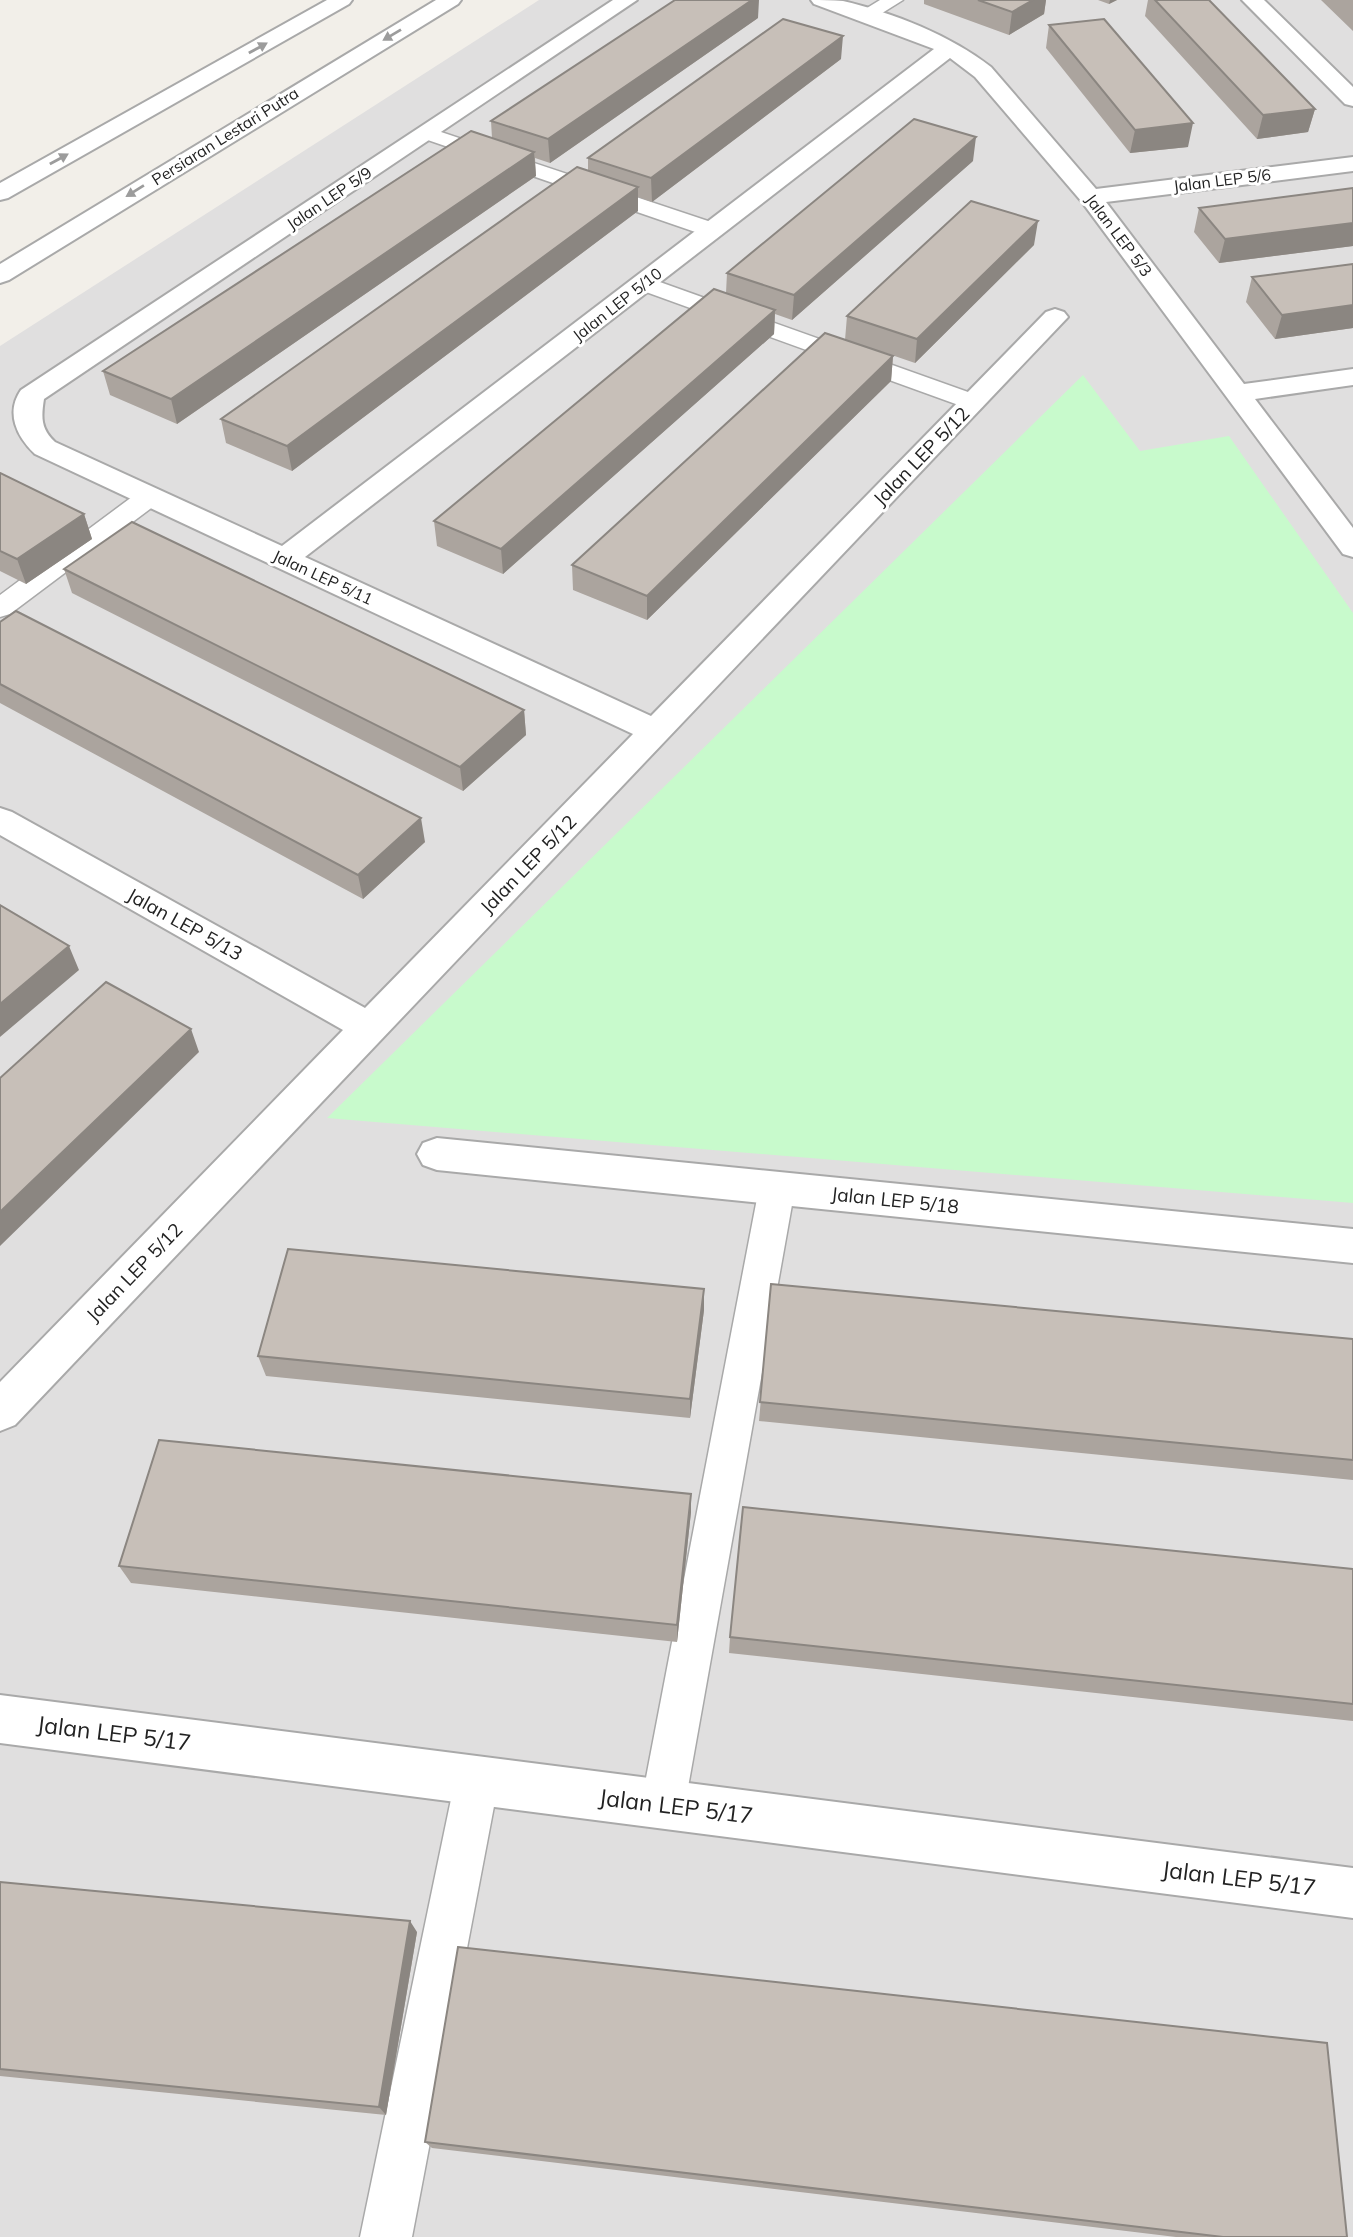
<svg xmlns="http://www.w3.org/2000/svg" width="1353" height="2237" viewBox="0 0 1353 2237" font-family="Mulish,sans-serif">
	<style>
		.residential { fill: #e0dfdf }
		.park { fill: #c8facc }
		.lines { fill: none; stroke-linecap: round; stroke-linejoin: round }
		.service-casing { stroke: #a9a9a9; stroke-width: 3 }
		.minor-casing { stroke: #a9a9a9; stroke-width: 4 }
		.tertiary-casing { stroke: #a9a9a9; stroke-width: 4 }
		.service { fill: #fff; fill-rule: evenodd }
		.minor { fill: #fff; fill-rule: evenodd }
		.tertiary { fill: #fff; fill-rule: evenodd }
		.wall { fill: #aba49e }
		.shaded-wall { fill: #8b8681 }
		.building { fill: #c7bfb8; stroke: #8b8681; stroke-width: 2 }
		.oneway { fill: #9c9c9c }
		.labels { text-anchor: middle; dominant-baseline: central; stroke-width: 6; stroke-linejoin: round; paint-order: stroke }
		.far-street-label { font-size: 16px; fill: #222; stroke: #fff }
		.street-label { font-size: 19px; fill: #222; stroke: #fff }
		.near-street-label { font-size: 23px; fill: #222; stroke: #fff }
	</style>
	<rect width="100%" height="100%" fill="#f2efe9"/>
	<path class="residential" d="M539,0H1353V2237H0V346Z"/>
	<path class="park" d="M1083,375L1140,451L1229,436L1353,613V1203L327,1118Z"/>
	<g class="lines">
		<g class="service-casing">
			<path id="service" d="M880,0H903L871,20H857L854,16Z
				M426,127L720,225L723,230L720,235H704L419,137L416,133L419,129Z
				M643,276L982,397L985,402L982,407L973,409L964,407L635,288L632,283L635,278Z
				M149,489L158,491L162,497L158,503L10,614L0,617V595L140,491Z
				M777,1173L790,1177L795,1188L685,1804L679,1820L663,1826L647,1820L641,1804L759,1188L764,1177Z
				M477,1758L493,1764L499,1780L412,2237H360L455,1780L461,1764Z"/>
		</g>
		<g class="minor-casing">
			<path id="minor" d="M613,0H637L44,399C41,418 41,429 55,442L282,546L934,49L814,4L811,0C821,0 833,0 843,1C894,13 950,35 991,67L1096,189L1353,157V171L1106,202L1244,384L1353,369V385L1255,399L1353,528V557L1343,554L1082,202L975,77L950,58L305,557L651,716L1046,312L1055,309L1064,312L1068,317L15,1425L0,1431V1382L343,1030L0,835V808L12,812L365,1008L633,734L35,454C17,437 5,413 21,390Z
				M1242,0H1264L1353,87V106L1345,104Z
				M437,1138L1353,1229V1263L437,1170L423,1165L417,1154L423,1143Z
				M0,1695L1353,1868V1918L0,1743Z"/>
		</g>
		<g class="tertiary-casing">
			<path id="tertiary" d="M327,0H352L349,4L8,198L0,200V183Z
				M436,0H461L458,4L9,280L0,283V264Z"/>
		</g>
		<use href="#service" class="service"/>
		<use href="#minor" class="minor"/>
		<use href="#tertiary" class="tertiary"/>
	</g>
	<path class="wall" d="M924,0H1046L1044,14L1009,35L924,4Z
		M1098,0H1117L1109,4Z
		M1148,0H1209L1315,109L1308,132L1257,139L1145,16Z
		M1321,0H1353V31Z
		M758,18L550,163L535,158L536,176L177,424L110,395L103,371L492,138L491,121Z
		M1049,25L1188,147L1130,153L1046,48Z
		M841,59L652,202L638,197V211L292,471L226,443L221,419L588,171V158Z
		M973,161L792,320L775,314L774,334L503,574L437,546L434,521L726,293L727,273Z
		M1353,188V246L1219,263L1194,232L1199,208Z
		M1034,245L915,363L883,352L893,356L891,381L647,620L573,590L572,565L845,340L847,316Z
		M1353,264V328L1275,339L1246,302L1252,277Z
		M0,473L84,514L92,539L26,584L0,571Z
		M64,569L524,710L526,735L463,791L72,593Z
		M0,622L425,842L363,899L0,703Z
		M771,1284L1353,1339V1480L759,1421Z
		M704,1310L690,1418L266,1376L258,1356Z
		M691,1494V1512L677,1642L131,1583L119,1566Z
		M1353,1569V1721L729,1653L730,1637Z
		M0,1882L417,1932L386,2115L0,2076Z
		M425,2142L1347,2237H1176L432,2148Z"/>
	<path class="shaded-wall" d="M752,0H759L758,18L550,163L548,139Z
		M1033,0H1046L1044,14L1009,35L1012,12Z
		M1110,0H1117L1109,4Z
		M843,36L841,59L652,202L651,178Z
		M1315,109L1308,132L1257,139L1263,115Z
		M1193,123L1188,147L1130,153L1135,130Z
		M976,137L973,161L792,320L794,295Z
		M534,152L536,176L177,424L171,399Z
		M638,187V211L292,471L287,446Z
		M1038,221L1034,245L915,363L917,339Z
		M1353,223V246L1219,263L1225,239Z
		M1353,305V328L1275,339L1282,315Z
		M775,310L774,334L503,574L501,549Z
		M893,356L891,381L647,620V596Z
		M84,514L92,539L26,584L17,559Z
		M524,710L526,735L463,791L460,767Z
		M421,818L425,842L363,899L358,875Z
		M69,946L79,970L0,1037V1004Z
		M191,1029L199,1052L0,1246V1212Z
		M704,1289V1310L690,1418V1399Z
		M691,1494V1512L677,1642V1625Z
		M410,1921L417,1932L386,2115L379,2107Z"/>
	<path class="building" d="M675,0H752L548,139L491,121Z
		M978,0H1033L1012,12Z
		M1155,0H1209L1315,109L1263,115Z
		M783,19L843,36L651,178L588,158Z
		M1104,19L1193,123L1135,130L1049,25Z
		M914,119L976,137L794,295L727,273Z
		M471,131L534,152L171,399L103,371Z
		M577,167L638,187L287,446L221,419Z
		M1353,188V223L1225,239L1199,208Z
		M971,201L1038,221L917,339L847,316Z
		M1353,264V305L1282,315L1252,277Z
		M714,289L775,310L501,549L434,521Z
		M825,333L893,356L647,596L572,565Z
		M0,473L84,514L17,559L0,551Z
		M132,522L524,710L460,767L64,569Z
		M16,611L421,818L358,875L0,684V622Z
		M0,905L69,946L0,1004Z
		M106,982L191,1029L0,1212V1078Z
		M288,1249L704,1289L690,1399L258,1356Z
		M771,1284L1353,1339V1460L760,1402Z
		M159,1440L691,1494L677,1625L119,1566Z
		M743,1507L1353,1569V1704L730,1637Z
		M0,1882L410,1921L379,2107L0,2069Z
		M458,1947L1327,2043L1347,2237H1223L425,2142Z"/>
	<defs><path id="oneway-solid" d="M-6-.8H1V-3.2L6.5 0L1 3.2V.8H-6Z" transform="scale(1.75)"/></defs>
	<g class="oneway">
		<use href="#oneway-solid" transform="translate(392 35) rotate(149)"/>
		<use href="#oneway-solid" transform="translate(258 48) rotate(-29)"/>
		<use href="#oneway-solid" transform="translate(59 159) rotate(-29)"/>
		<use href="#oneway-solid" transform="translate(135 191) rotate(148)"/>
	</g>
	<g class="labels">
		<g class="far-street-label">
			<text transform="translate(225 136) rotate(-32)">Persiaran Lestari Putra</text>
			<text transform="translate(1222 180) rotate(-7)">Jalan LEP 5/6</text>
			<text transform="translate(329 198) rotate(-34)">Jalan LEP 5/9</text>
			<text transform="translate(1119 235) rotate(53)">Jalan LEP 5/3</text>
			<text transform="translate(617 304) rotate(-38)">Jalan LEP 5/10</text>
			<text transform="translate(323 577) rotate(25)">Jalan LEP 5/11</text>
		</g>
		<g class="street-label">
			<text transform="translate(921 456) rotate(-46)">Jalan LEP 5/12</text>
			<text transform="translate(528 864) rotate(-46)">Jalan LEP 5/12</text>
			<text transform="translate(185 924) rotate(29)">Jalan LEP 5/13</text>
			<text transform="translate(895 1200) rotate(6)">Jalan LEP 5/18</text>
			<text transform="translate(134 1272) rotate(-46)">Jalan LEP 5/12</text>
		</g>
		<g class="near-street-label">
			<text transform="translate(114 1733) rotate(7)">Jalan LEP 5/17</text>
			<text transform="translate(676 1806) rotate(7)">Jalan LEP 5/17</text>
			<text transform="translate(1239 1878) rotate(7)">Jalan LEP 5/17</text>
		</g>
	</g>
</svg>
